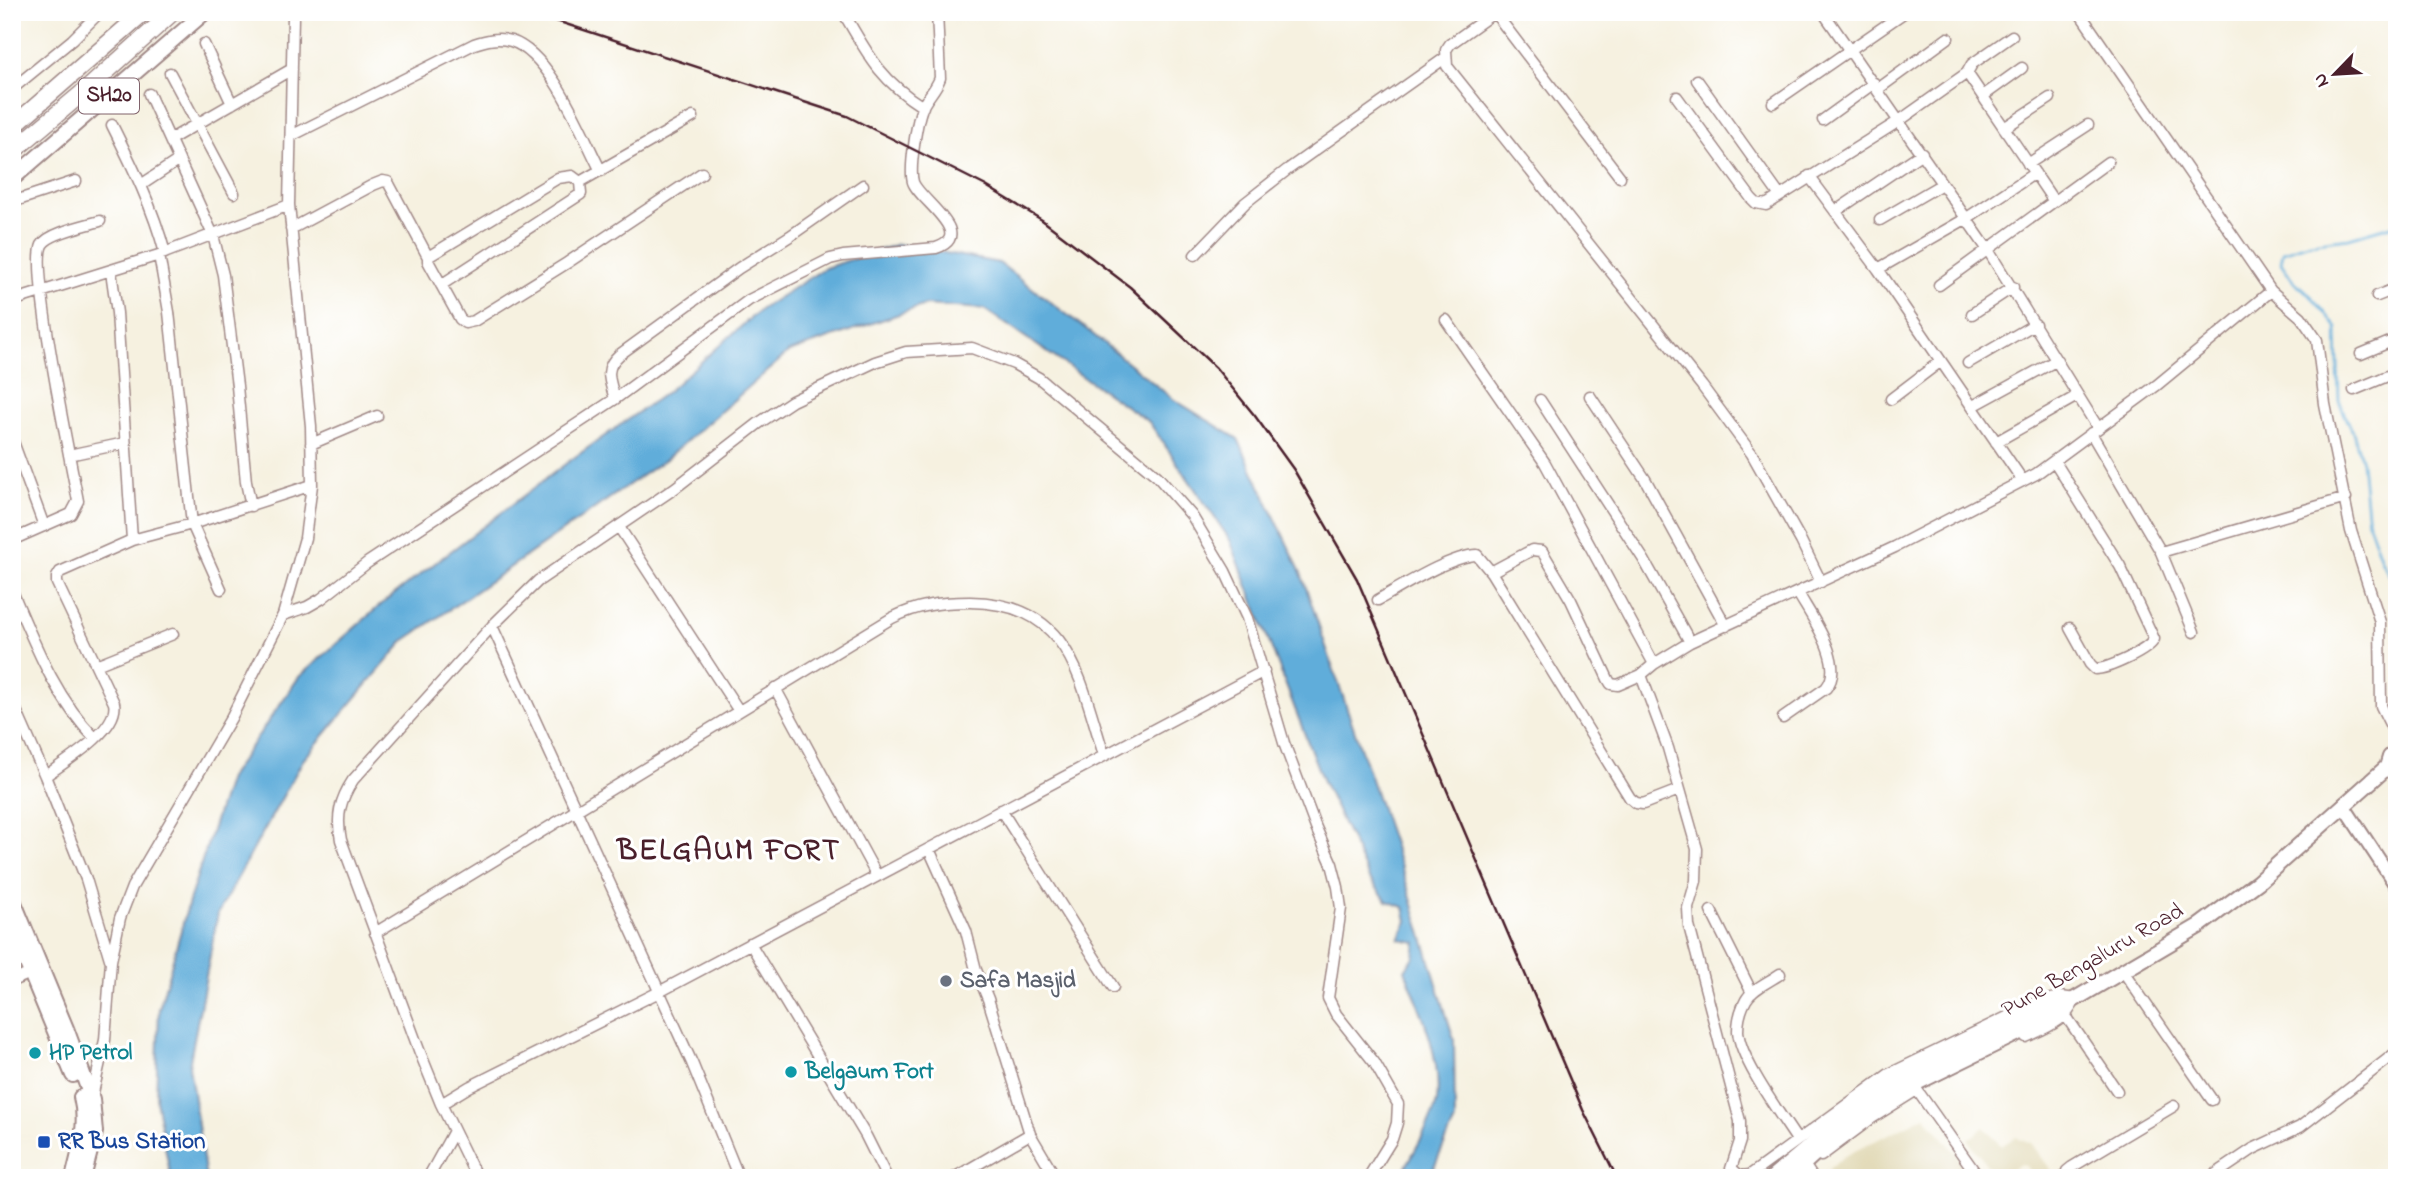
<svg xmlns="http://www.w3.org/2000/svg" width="2409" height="1190" viewBox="0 0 2409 1190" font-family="'Indie Flower',sans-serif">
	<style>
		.built { fill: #e3dbba }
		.water { fill: #61adda; stroke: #566682; stroke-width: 2 }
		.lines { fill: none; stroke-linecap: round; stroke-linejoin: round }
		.stream { stroke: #61adda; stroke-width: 2.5 }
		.minor-casing { stroke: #a08886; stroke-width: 13 }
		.tertiary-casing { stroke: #a08886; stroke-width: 16 }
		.primary-casing { stroke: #a08886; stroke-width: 18 }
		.trunk-casing { stroke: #a08886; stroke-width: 19 }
		.minor { stroke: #fff; stroke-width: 10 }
		.tertiary { stroke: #fff; stroke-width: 12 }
		.primary { stroke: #fff; stroke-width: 14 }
		.trunk { stroke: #fff; stroke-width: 16 }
		.rail { stroke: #4a1f2b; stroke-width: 2.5 }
		.worship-dot { fill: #6b7280; stroke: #fff; stroke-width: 2.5 }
		.culture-dot { fill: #0f9aa8; stroke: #fff; stroke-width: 2.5 }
		.transit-dot { fill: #1a4fb4; stroke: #fff; stroke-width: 2.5 }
		.labels { text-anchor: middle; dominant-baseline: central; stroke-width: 6; stroke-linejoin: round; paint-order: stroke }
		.shield { fill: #fff; stroke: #80626b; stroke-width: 2 }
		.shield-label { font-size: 21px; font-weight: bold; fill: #4a1f2b }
		.street-label { font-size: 23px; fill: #4a1f2b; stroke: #fff }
		.worship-label { font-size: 23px; font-weight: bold; fill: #5b616d; stroke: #fff; text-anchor: start }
		.culture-label { font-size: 23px; font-weight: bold; fill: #0d838f; stroke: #fff; text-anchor: start }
		.transit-label { font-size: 23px; font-weight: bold; fill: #164399; stroke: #fff; text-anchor: start }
		.district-label { font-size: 30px; font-weight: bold; letter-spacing: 2px; fill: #4a1f2b; stroke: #fff }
	</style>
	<rect width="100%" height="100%" fill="#fff"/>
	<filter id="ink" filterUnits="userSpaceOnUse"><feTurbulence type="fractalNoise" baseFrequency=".0143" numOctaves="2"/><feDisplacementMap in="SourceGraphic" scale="14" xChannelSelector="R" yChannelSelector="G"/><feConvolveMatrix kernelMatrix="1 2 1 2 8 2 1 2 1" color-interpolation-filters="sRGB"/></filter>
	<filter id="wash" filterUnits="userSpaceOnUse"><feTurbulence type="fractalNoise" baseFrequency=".00686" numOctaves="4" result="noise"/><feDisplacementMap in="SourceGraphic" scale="28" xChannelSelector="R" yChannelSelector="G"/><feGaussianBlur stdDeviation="1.57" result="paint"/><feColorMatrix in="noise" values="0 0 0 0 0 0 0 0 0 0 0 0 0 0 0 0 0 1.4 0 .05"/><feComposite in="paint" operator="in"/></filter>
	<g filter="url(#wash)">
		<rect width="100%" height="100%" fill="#f6f1e0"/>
		<path class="built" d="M1925,1116L1959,1157L1962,1166L1972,1178H1835L1829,1169L1843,1157Z
			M1984,1127L2001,1146L2016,1137L2031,1143L2057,1178H2033L2026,1166L2020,1164L2004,1176L1996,1177L1968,1140Z"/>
		<path class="water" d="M898,244L999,263L1090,332L1173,399L1238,439L1301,573L1407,885L1454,1040L1455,1121L1429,1178H1399C1409,1162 1434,1118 1437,1100C1442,1058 1420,1009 1405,970L1414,957L1416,942L1399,939L1407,921L1404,907L1387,901L1369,878L1322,779L1230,540L1149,422L984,309L925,305L789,352L666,459L404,641L303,760L218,913L189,1066L206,1178H171L156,1100L159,1009L190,898L229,778L299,677L384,602L568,462L668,391L761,309L825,268Z"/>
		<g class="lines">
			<path class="stream" d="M2397,224L2349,238L2310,243L2283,252L2281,263L2293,280L2313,298L2337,328L2339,401L2354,435L2362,462L2368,524L2382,562L2397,588"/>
		</g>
	</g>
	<g filter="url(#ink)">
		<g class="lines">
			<g class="minor-casing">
				<path id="minor" d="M843,12C868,55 880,80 923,107
					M1495,12L1450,44L1446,50L1447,66L1702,386L1752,454L1801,541L1821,582
					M1823,12L1988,250L2098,428
					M2079,12L2271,291L2301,317L2317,340L2325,404L2351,531L2380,622L2381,706L2397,738
					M1495,13L1620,177
					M204,44L232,104
					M170,73L234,193
					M1967,73L2053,200
					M1697,80L1780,196
					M12,89L72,40L100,12
					M1878,89L1948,38
					M149,94L213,235L223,275L237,386L246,482L251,506
					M1983,96L2022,68
					M1677,97L1751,198L1756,203L1766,205L1899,121L1967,73L1972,64L2012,36
					M1773,103L1905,12
					M1823,120L1874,83
					M112,125C133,167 153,208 165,253
					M2004,128L2050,98
					M291,136L474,44C486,40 498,37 511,41C552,54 582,135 601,171
					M171,139L292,69
					M2028,164L2088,125
					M1809,176L1878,269L2023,481
					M580,182L693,117
					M141,185L179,160
					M12,202L76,181
					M1836,211L1922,153
					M1880,220L1942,184
					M291,229L373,185L383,181L388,182L428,257
					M159,255L169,312L192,524L221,589
					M1195,255L1245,203L1287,170L1445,58
					M1878,269L1967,218L2035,173
					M111,271L117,313L132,540
					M441,285L581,194L580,182L572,176L558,178L428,257V261L460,319L465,323L474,321L567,263L702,173
					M1939,285L2108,162
					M2377,296L2397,288
					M12,301L159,255L289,205
					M1972,314L2013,287
					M1446,320L1545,463L1654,664
					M2361,354L2397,339
					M1968,363L2035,324
					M2354,390L2397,372
					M1590,396L1645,479L1726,626
					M615,399C610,381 603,369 619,355L739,268L790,236L863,185
					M1891,399L1941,361
					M1540,400L1644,560L1690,642
					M1973,406L2057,360
					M2091,433L2161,552L2194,632
					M12,439L44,526
					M1996,442L2077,396
					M311,444L377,416
					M69,455L125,443
					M2055,462L2120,566L2154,639C2150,650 2108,669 2095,669L2090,664L2070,628
					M619,527L739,711
					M12,540L71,514L78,501C71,463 30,269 42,245C48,233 87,225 100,221
					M2161,552L2346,498
					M1491,572L1532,550L1542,551L1571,600L1608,679L1611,684L1618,685L1641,675L1654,664L1690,642L1895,547L2036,474L2157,385L2271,291
					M12,591C34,642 55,698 95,738
					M1378,600C1403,586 1450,556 1477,555L1491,572L1630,798L1636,803L1643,804L1679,790
					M283,615L307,607L321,599L367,563L615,399L749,300L830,259L843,256L936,248C977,235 918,199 913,182C909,169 917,118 923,106C928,96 936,89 940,78L937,12
					M492,626L692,1063L739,1178
					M96,665L173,634
					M1641,675L1668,748L1697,849L1696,881L1688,908L1689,926L1740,1121V1141L1728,1178
					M775,688L877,876
					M12,701L45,776L86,879L110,959
					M1783,718L1826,688C1847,664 1810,615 1798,593
					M45,776C65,762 120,729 114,703L57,583V577L60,572L132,540L192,524L312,485
					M1001,810L1113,987
					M929,849L966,931L976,970L988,999L1030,1134L1056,1178
					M1711,911L1752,993
					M375,933L892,618C918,605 941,602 970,602C1070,603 1079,676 1104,755
					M750,943L866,1136L887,1178
					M2123,971L2212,1100
					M1780,974C1769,982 1753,988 1746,1000C1741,1009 1738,1021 1738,1031C1740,1060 1781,1115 1797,1140
					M12,981L31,973
					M2066,1016L2117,1091
					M1917,1090L1979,1178
					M92,1097L105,1040L111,961L120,918L132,887L231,718L283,615L305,538L312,485L311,426L289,205L293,16
					M441,1104L469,1087L659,992L1264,671
					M1821,1156L1872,1118L1915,1091
					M1732,1169L1740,1176L1750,1175L1889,1074L2038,1002L2061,997L2075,999C2067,1021 2045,1028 2026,1037
					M1807,1169L1813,1178
					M428,1178L454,1131
					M477,1178L441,1104L419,1050L341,840C336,816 340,800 353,780L492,626L538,581L675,488L759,423L792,401L875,362L906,352L972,348L1014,364L1039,378L1157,476L1192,516L1225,571L1247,618L1284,743L1316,828L1332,864L1338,887L1341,908L1328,998L1336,1014L1374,1062L1398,1104L1397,1123L1392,1139L1368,1178
					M954,1178L1030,1134
					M2066,1178L2067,1171L2072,1167L2174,1106
					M2210,1178L2253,1149L2300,1127L2397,1052
					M2390,1178L2397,1174"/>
			</g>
			<g class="tertiary-casing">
				<path id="tertiary" d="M2343,805L2397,887"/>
			</g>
			<g class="primary-casing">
				<path id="primary" d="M12,179L205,12
					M12,898L67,1031L92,1099L95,1132L83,1178
					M12,927L73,1075
					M73,1178C80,1151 88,1124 81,1097
					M1772,1178L1854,1109L1886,1087L1913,1070L2055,1004L2065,1005
					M1788,1178L1844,1127L1894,1094L2059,1013L2065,1005L2199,926L2258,882L2387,767L2390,757L2397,751"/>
			</g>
			<g class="trunk-casing">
				<path id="trunk" d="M12,127L144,12
					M12,152L87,89L173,12"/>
			</g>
			<use href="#minor" class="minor"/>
			<use href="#tertiary" class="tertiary"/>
			<use href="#primary" class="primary"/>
			<use href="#trunk" class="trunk"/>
			<path class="rail" d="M529,12L847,116L986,186L1042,220L1130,287L1216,368L1255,416L1294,470L1357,579L1583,1110L1617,1178"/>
		</g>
	</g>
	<circle class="worship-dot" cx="946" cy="981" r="7"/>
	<g class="culture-dot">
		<circle cx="35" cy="1053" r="7"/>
		<circle cx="791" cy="1072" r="7"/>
	</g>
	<rect class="transit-dot" x="37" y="1135" width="14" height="14" rx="3.5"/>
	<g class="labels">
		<rect class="shield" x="79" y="78.5" width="60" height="35" rx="5"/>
		<g class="shield-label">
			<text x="109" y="96">SH20</text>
		</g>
		<g class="street-label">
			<text transform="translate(2093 961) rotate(-30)">Pune Bengaluru Road</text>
		</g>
		<g class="worship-label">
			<text x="960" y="981">Safa Masjid</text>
		</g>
		<g class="culture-label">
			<text x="49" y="1053">HP Petrol</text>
			<text x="805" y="1072">Belgaum Fort</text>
		</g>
		<g class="transit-label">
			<text x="58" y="1142">RR Bus Station</text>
		</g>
		<g class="district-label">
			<text x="729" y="852">BELGAUM FORT</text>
		</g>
	</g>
	<rect width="2409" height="1190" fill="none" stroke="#fff" stroke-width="42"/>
	<g transform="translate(2335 74) rotate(245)" stroke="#ffffff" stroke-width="5" paint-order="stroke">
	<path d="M0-5L12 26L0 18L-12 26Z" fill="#4a1f2b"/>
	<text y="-10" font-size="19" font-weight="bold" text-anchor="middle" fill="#4a1f2b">N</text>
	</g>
</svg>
